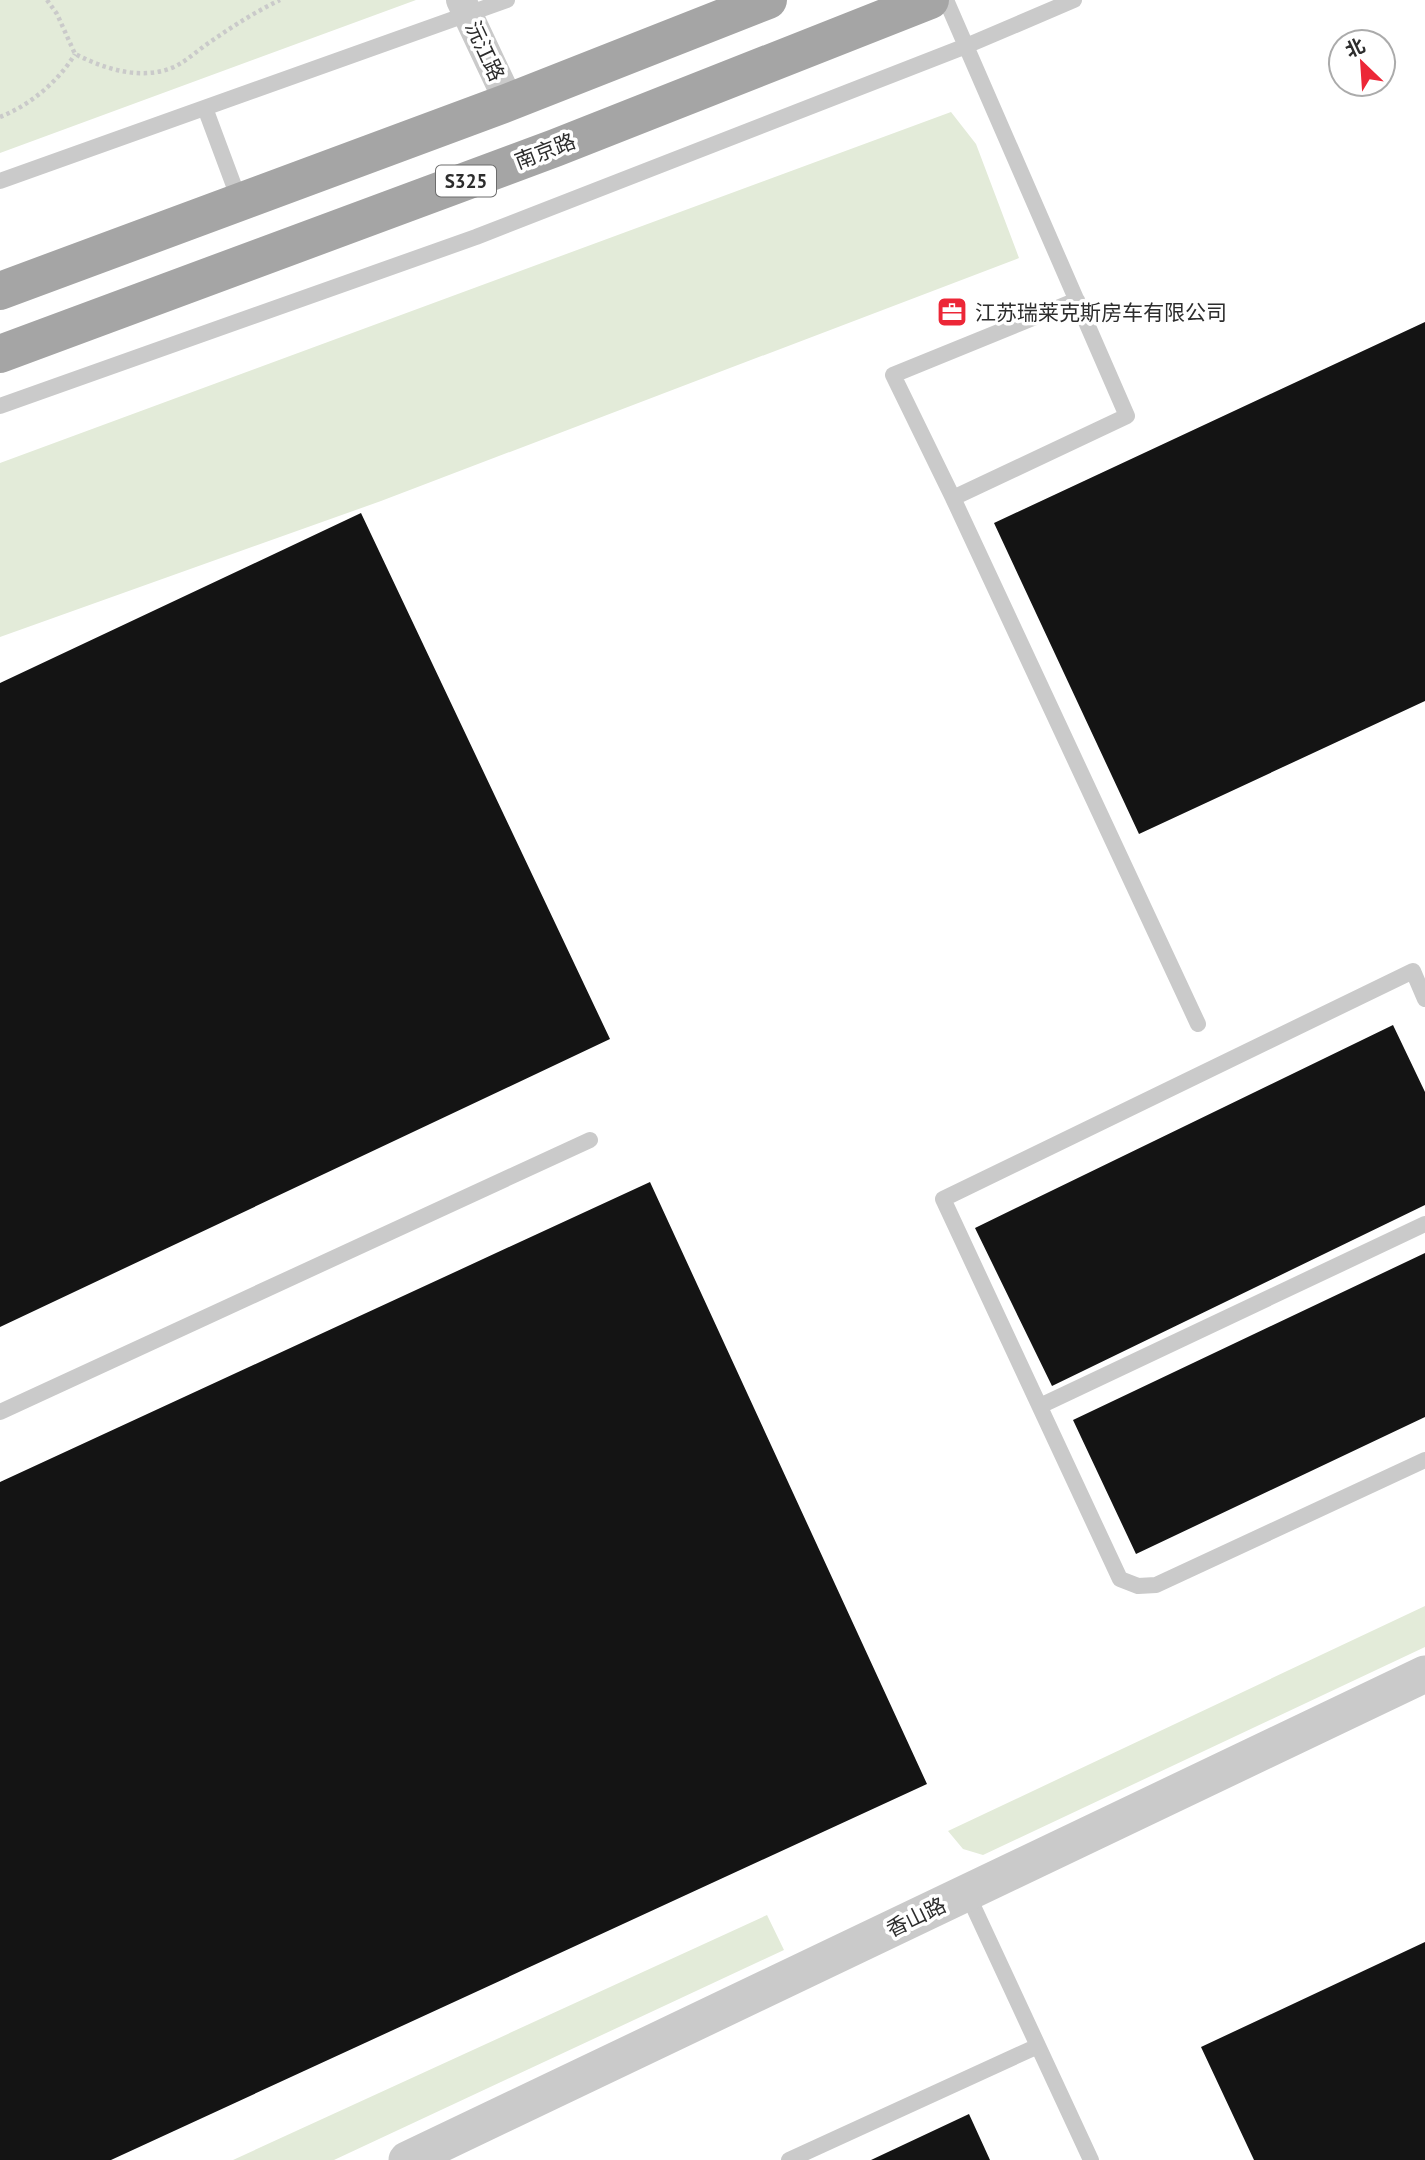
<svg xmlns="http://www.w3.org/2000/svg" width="1425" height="2160" viewBox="0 0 1425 2160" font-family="'PT Sans','Noto Sans SC',sans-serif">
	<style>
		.green { fill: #e3ebd9 }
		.building { fill: #141414 }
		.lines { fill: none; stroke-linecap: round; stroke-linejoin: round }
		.path { stroke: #cacaca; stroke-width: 4.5; stroke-dasharray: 3.5 3.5; stroke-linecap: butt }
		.service { stroke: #cacaca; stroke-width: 16 }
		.minor { stroke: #cacaca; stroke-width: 30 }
		.tertiary { stroke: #cacaca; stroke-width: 37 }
		.primary { stroke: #a5a5a5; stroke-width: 38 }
		.labels { text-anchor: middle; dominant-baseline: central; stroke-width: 7; stroke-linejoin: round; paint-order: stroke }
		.shield { fill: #fff; stroke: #6c6c6c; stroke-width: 2 }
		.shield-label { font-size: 19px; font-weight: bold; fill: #2d2d2d }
		.street-label { font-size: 21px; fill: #2d2d2d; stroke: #fff }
		.poi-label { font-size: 21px; fill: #2d2d2d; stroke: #fff; text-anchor: start }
	</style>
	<rect width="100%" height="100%" fill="#fff"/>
	<path class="green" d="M0,0H416L0,153Z
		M951,112L976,144L1019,258L381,501L0,637V463Z
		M1425,1606V1647L983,1855L963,1849L948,1831Z
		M767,1915L784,1950L334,2160H233Z"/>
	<path class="building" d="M1425,322V701L1139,834L994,523Z
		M361,513L610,1039L0,1327V683Z
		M1393,1025L1425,1092V1205L1052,1386L975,1228Z
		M650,1182L927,1784L111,2160H0V1482Z
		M1425,1253V1417L1136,1554L1073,1420Z
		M1425,1942V2160H1254L1201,2047Z
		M969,2114L990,2160H871Z"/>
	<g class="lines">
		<path class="path" d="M47,0L57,14L75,54C105,69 141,81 174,67C188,60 198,50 210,42C233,26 255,12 280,0
			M0,117C30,105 58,82 75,54"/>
		<path class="service" d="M946,0L1127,416L953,498L1198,1024
			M205,108L240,202
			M0,181L507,0
			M0,406L476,237L966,46L1074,0
			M953,498L893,375L1077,300
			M1425,999L1413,971L943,1199L1120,1579L1138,1586L1156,1585L1425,1460
			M1040,1406L1425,1224
			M0,1412L590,1140
			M967,1893L1091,2160
			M789,2160L1038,2046"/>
		<path class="minor" d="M461,0L509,102"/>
		<path class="tertiary" d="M407,2160L1425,1674"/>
		<path class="primary" d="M0,291L509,102L768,0
			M0,354L555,148L930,0"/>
	</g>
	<defs>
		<g id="office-square" transform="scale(1.575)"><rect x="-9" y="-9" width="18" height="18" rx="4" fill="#ec2737" stroke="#fff"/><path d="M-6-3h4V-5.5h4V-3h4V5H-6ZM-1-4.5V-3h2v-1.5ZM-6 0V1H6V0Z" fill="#fff"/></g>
	</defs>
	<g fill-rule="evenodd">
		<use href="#office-square" x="952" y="312"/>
	</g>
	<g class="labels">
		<rect class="shield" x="436" y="165.5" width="60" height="31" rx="5"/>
		<g class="shield-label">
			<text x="466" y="181">S325</text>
		</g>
		<g class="street-label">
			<text transform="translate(485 51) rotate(65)">沅江路</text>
			<text transform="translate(545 151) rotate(-21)">南京路</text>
			<text transform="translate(916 1917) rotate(-26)">香山路</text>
		</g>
		<g class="poi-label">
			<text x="975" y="312">江苏瑞莱克斯房车有限公司</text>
		</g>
	</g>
	<g transform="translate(1362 63) rotate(335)"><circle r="33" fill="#ffffff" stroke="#ababab" stroke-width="2"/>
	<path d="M0-5L12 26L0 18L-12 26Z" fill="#ec2737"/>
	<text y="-10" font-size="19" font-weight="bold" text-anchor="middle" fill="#2d2d2d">北</text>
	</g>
</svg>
